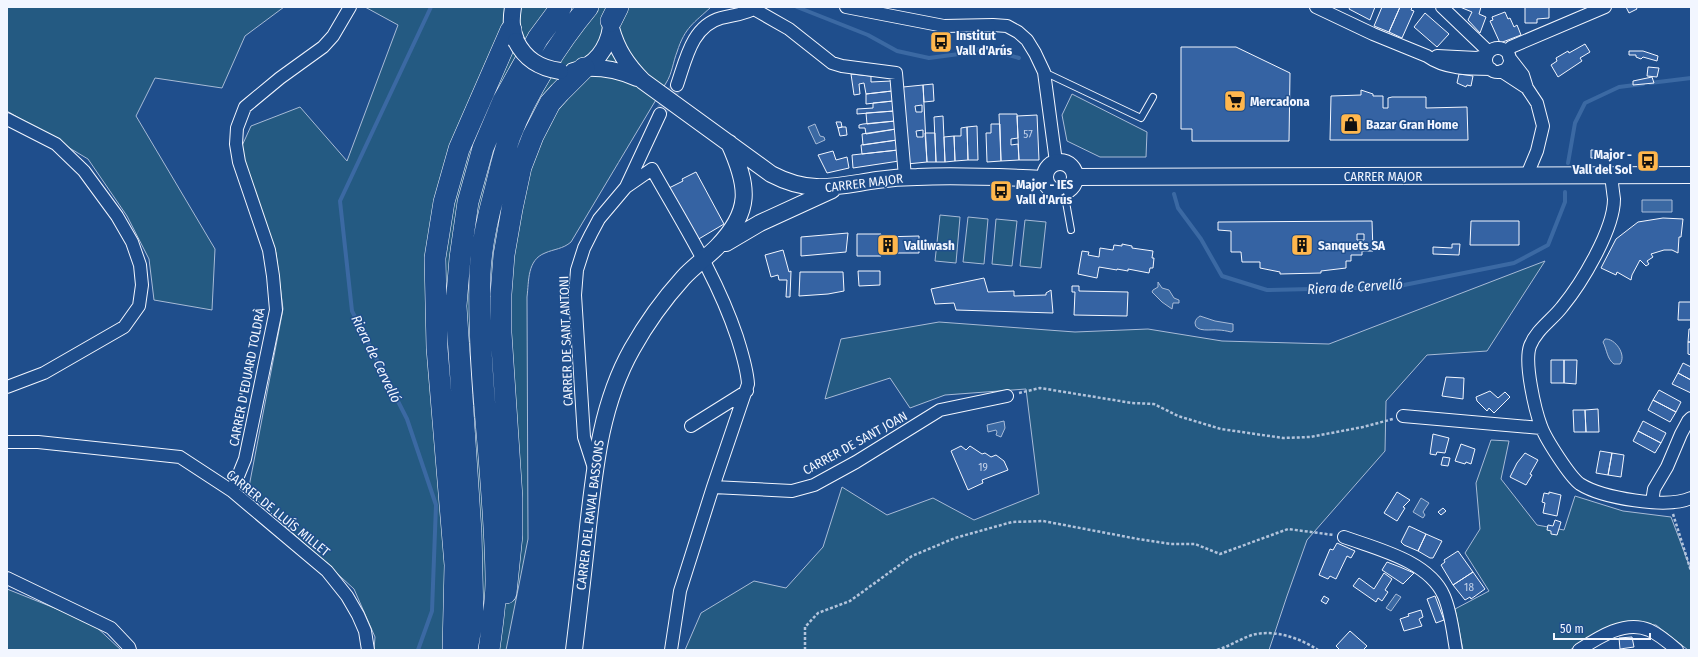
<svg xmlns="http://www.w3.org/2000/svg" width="1698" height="657" viewBox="0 0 1698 657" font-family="'Fira Sans Condensed',sans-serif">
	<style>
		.green { fill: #245a82; stroke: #a8bbd7 }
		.water { fill: #3b69a3; stroke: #a8bbd7 }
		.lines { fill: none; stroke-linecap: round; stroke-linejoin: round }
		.stream { stroke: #3b69a3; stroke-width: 4 }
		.building { fill: #3563a3; stroke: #f2f6ff; fill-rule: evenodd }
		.street-tunnel { stroke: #3f679d; stroke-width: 12; stroke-dasharray: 12 6; stroke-linecap: butt }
		.lane-casing { stroke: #f2f6ff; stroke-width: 8 }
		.street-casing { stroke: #f2f6ff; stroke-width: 14 }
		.secondary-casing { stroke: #f2f6ff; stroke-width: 18 }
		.highway-casing { stroke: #f2f6ff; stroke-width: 22 }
		.path { stroke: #b3c4dc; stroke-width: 2.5; stroke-dasharray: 3 2; stroke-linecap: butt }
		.lane { stroke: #1f4e8c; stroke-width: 6 }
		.street { stroke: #1f4e8c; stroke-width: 12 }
		.secondary { stroke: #1f4e8c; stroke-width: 16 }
		.highway { stroke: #1f4e8c; stroke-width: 21 }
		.secondary-bridge-casing { stroke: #f2f6ff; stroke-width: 18; stroke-linecap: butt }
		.secondary-bridge { stroke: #1f4e8c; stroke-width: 16 }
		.labels { text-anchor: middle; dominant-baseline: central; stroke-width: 3; stroke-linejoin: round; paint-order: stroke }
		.number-label { font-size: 11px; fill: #c3d1e8 }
		.poi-label { font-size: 13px; font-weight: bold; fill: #f2f6ff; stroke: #1f4e8c; text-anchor: start }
		.street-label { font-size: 13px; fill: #f2f6ff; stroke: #1f4e8c }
		.water-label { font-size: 14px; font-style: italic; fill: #f2f6ff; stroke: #1f4e8c }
	</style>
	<rect width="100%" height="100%" fill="#1f4e8c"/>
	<path class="green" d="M7,7H284L245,36L222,88L155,78L136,116L215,249L212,310L154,300L149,259L127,216L88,159L7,111Z
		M365,7H711C694,23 685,27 677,52C673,62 672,74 666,83C634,136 603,189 571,242C563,249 554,249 545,253C527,260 529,281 527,297L528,539L506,650H374L375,637L354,589L248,492L283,309L276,253L249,177L241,148L251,126L300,107L347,161L398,25Z
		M1072,94L1147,132L1146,157H1100L1067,141L1062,115Z
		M940,215L960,217L956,263L935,261Z
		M968,217L988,219L984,264L963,262Z
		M996,219L1017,221L1012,266L992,264Z
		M1025,220L1046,222L1041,268L1020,266Z
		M1545,261L1487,351L1427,355L1386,401L1385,451L1307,540L1287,596L1269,650H685L701,613L754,581L786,588L823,547L842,487L887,515L933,498L974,520L1039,494L1026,389L945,395L910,408L890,378L825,399L841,339L939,322L1075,332L1148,329L1222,341L1329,344Z
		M1491,440L1509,441L1501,479L1537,525L1564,530L1575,496L1623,511L1671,517L1691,570V650H1688L1656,625L1623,624L1585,640L1570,650H1463L1455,609L1489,591L1465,553L1480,529L1476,483Z
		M7,589L92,623L121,650H7Z"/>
	<path class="water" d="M815,124L820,136L824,137L825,140L816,144L808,127Z
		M1642,200H1672V212H1642Z
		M1158,282L1162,288L1169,290L1174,298L1179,300V303H1173L1172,309L1162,302L1152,292L1153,290L1158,287Z
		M1200,316L1215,321L1233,324V331L1231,332C1227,331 1222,330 1218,330C1212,329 1195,333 1195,323C1195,320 1198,317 1200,316Z
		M1605,339C1615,338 1627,355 1620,364H1614C1607,359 1607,350 1603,342Z
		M1004,421L1005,428L1001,437L996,435L997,432L996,430L988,432L987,425Z
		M1421,498L1429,503L1423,512L1425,515L1423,518L1413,512Z
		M1396,594L1401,597L1391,611L1386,608Z"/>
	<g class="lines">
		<path class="stream" d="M797,7L868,35L897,51L929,58L959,54L984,48L1019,58
			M1650,83L1691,78
			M1568,163L1575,123L1585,103L1619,87L1643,84
			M1174,194L1178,208L1201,239L1222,276L1267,290L1394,287L1514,263L1548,245L1565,202V192
			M418,650L432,611L436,505L407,419L352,311L340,201L431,7"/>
	</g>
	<path class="building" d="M1350,7H1375L1370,20L1349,9Z
		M1382,7H1400L1389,32L1374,26Z
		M1400,7H1412L1411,10L1414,11L1402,38L1389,32Z
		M1460,7H1481L1479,14L1486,17L1480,33L1468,20L1472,12Z
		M1525,7H1549V18L1537,19V23H1525Z
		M1626,7H1636L1637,9L1629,13Z
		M1505,12L1508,19L1510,18L1514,27L1517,25L1521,35L1500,43L1490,21L1493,20L1492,17Z
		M1425,13L1449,34L1437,47L1414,27Z
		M1585,44L1590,52L1580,58L1582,61L1558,77L1551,65L1557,61L1556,58L1568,51L1569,53Z
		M1181,47H1236L1290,73L1289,141H1192V129H1181Z
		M1629,51H1643L1658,56L1657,61L1643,57L1641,59L1636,57V55H1629Z
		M1648,67L1659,68L1657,77L1647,76Z
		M851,74L871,76V82L891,81L892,91L866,94L864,83L859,84L860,94L854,95Z
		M1459,74L1473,76L1471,86L1467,85L1466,87L1457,83Z
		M1652,77L1654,83L1633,85V81Z
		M933,84L934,101L924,102L923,85Z
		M923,85L927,162L907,164L903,87ZM922,105V112H916L915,106ZM923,130V137H917L916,131Z
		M1361,90L1373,94V96H1383V108H1388V98L1392,97H1426V108L1467,107L1468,140H1330L1331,96L1361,95Z
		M892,91L893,101L866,104V94Z
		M893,101L894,111L857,114V109L873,108V103Z
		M894,111L895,121L867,124L866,113Z
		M999,114H1017L1018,138L1011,139V145L1018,144L1019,160L1001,161Z
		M1037,115L1039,160H1019L1017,116Z
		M943,116L945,162H936L934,117Z
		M895,121L896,129L866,134L865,128H859V125L863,124Z
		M836,122H841L842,127L838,128Z
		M991,124H1000L1001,161L987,162L986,133H991Z
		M977,126L978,160H968L967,127Z
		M842,127H846L847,135L840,136L838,128Z
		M967,127L968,160L955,161L954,136H961V128Z
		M896,129L897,140L863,145L862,134Z
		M925,133H935L936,162H927Z
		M954,136L955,161L945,162L944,137Z
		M897,140L898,150L862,154L861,145Z
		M898,150L899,161L853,168L852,155Z
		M1591,150H1602V158H1591Z
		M833,151L836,160L847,157L849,168L827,173L818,155Z
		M696,172L724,224L697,240L669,188L683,181L682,179Z
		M1663,218L1683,219L1681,237H1679L1678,253L1672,250H1664L1651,254L1653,257L1647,261L1649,264L1646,266L1640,260L1632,275L1631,280L1617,272L1616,275L1601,268L1616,239L1638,222Z
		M1372,221L1373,251H1362V255H1351V261H1346V268L1321,271V273L1280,274V272L1260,268V262H1242L1241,252H1231V231L1218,230V222ZM1357,234H1364V240H1357Z
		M1471,221H1519V245H1470Z
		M848,233L846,252L801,256V237Z
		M857,234H881V237L919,236V253H881V256H857Z
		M1122,244L1132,246V248L1153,251L1152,258H1154L1153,268H1150L1149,273L1128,269V271L1117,269V270L1099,267L1097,278L1078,274L1082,251L1089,252L1088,255L1099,257L1100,248L1113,250L1114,245L1122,246Z
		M1452,244H1460L1459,255L1433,254V247L1452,248Z
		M783,250L789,272L791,271L790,297H786L787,280H779L778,275L771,277L765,255Z
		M858,271H880V285L859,286Z
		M800,272H843L844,291L828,294L799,296Z
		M984,278L988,292L1014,291V296L1046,295V293L1051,290L1053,313L956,310L954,303L935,304L931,289Z
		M1072,286H1079V291L1128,292L1127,316L1074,315L1075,292H1072Z
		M1679,302H1691V320H1678Z
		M1689,329H1691V342H1688Z
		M1688,342H1691V355L1688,354Z
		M1551,360H1564V383H1551Z
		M1564,360H1577L1576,384L1564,383Z
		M1683,363L1691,367V380L1678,373Z
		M1678,373L1691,380V393L1672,384Z
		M1446,377L1464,378L1463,399L1442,396Z
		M1659,390L1681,402L1676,412L1653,400Z
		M1490,391L1498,398L1505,392L1510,397L1494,413L1489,408L1487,411L1477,401L1476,397Z
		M1653,400L1676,412L1670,422L1648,410Z
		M1598,409L1599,432H1586L1585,410Z
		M1573,410H1585L1586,432H1574Z
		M1643,421L1666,433L1661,443L1638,431Z
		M1638,431L1661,443L1655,453L1633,441Z
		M1433,434L1449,438L1445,453L1437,452L1436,455L1430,454Z
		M1461,444L1475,449L1471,464L1466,462L1465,464L1455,461Z
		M961,446L966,450L970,446L982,454L985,453L991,457L996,455L1004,461L1008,470L982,480L983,483L968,490L951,451Z
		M1600,451L1612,453L1608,475L1596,473Z
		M1525,453L1538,460L1530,474L1532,475L1526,485L1510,477L1517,463Z
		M1612,453L1624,455L1621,477L1608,475Z
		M1443,457L1450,458L1448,466L1441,465Z
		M1397,492L1410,500L1403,507L1405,508L1397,521L1384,513Z
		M1549,492L1561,495L1557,516L1543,513L1545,503L1542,502L1544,493L1549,494Z
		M1443,508L1446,511L1441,515L1438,512Z
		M1555,520L1561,522L1557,535L1551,534V531L1547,530L1548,525L1553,526Z
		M1409,526L1426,534L1418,551L1404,545L1401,542Z
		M1426,534L1442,541L1433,558H1430L1418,551Z
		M1337,543L1355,551L1351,558L1347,556L1336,579L1330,576L1328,579L1319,575L1330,549L1333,550Z
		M1458,551L1473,572L1453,585L1441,565L1445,562L1444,560Z
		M1387,562L1400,567L1414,573L1403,584L1382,570Z
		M1473,572L1485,589L1471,599L1470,597L1465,600L1453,585Z
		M1384,573L1392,579L1385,590L1388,592L1382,601L1378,598L1376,602L1353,586L1359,578L1374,589Z
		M1324,596L1329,599L1326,604L1321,601Z
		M1435,596L1444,620L1436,623L1427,599Z
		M1421,610L1423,617L1419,619L1422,626L1404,631L1400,619L1409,616L1408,614Z
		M1350,631L1367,646L1363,650H1340L1336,646Z
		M1632,637L1634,647L1620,649L1619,638Z"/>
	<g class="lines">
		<path class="street-tunnel" d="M660,114L677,85"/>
		<g class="lane-casing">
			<path id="lane" d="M1044,72L1141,118L1153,97
				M1064,191L1071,230"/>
		</g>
		<g class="street-casing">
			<path id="street" d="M846,7L944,26L993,25L1007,26L1018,32L1027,40L1035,53L1044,72L1056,162
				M1316,7L1373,34L1427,56C1445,69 1469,69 1491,69
				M1442,7L1489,52
				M754,9L789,29L832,63L842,66L896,73L905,177
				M1486 60a12 12 0 1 1 24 0a12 12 0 1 1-24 0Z
				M1507,52L1511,47L1605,7
				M1437,56L1477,58L1487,55
				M1509,57L1523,75L1527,88L1537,103L1543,126L1537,151L1527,175
				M1501,71L1527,88
				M677,85C686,59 692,26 721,18C733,15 747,14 757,7
				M7,119L56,144L84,171L117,216L132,242L140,265L142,285L139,306L124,327L44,373L7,387
				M1611,175C1612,183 1613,192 1614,199C1614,230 1581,284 1562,307C1552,320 1536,330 1530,346C1524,363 1535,410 1541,426C1545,438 1570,477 1580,484C1602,498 1667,509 1691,498
				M626,187L652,169C683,224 717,277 737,337C742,353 747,368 748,384L713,487L680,591L671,650
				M1403,416L1541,428
				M691,426L747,391
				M7,442H38L180,457L232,491L327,571L347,596L358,615L365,631L368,650
				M594,468L584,437L575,295L577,270L584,248L591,234L599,219L626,187L660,114
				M713,487L792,491L814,485L856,462L940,410L1007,396
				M232,491L245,459L276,310L273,276L269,250L239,162L236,144L237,128L245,107L280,78L323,47L333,36L350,7
				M1652,502L1654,489L1667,467L1681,434L1688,421L1691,418
				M1344,537C1377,549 1429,561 1444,596C1451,612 1453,633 1456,650
				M7,578L111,628L129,647L130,650
				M1579,650C1599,637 1625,620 1649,630C1660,635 1669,643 1677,650"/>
		</g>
		<g class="secondary-casing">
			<path id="secondary" d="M513,7C511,20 511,28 516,40
				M611,28C617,50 627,65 643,81L771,174C811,195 836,186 877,180C890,178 904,177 917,177C960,175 1002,177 1045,179
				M584,68C604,67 619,70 637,78
				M573,71C595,67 608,48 611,27
				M1045 177a15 15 0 1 1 30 0a15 15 0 1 1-30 0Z
				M1075,177L1691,175
				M726,243L760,223L832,190
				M574,650C579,609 584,568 588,527C595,465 601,404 632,349C646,324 664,299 683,278C693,267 706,258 717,247C752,211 749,187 729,143"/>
		</g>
		<g class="highway-casing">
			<path id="highway" d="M611,21L618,7
				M506,593L512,535V498L501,333V294L504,255L512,209L521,167L533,136L550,103L560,92L584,68
				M453,650L455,565L437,348L435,258L444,202L459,149L511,30
				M467,650L473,616L471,532L456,306L460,258L468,202L483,148L503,101L538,38L561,7
				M489,650C492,627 496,603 496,580C495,478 477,376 480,274C481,247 487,220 494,194C499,175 503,155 510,136C527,92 558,43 588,7"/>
		</g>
		<path class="path" d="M1019,393L1040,388L1132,403L1154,404L1178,416L1221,429L1283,438L1310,437L1363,427L1393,419
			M1673,514L1691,571
			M805,650V627L818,613L850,601L912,556L955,538L1012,522L1043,521L1138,539L1171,544H1195L1220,554L1288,529L1334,535
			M1217,650C1230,646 1240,639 1252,635C1274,629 1300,638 1318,650"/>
		<use href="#lane" class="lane"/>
		<use href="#street" class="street"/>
		<use href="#secondary" class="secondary"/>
		<use href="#highway" class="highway"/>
		<g class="secondary-bridge-casing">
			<path id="secondary-bridge" d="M516,41C525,59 539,68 560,71"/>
		</g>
		<use href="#secondary-bridge" class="secondary-bridge"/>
	</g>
	<defs>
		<g id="bus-square" transform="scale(1.15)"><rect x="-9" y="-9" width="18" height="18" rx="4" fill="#ffb74d" stroke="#1f4e8c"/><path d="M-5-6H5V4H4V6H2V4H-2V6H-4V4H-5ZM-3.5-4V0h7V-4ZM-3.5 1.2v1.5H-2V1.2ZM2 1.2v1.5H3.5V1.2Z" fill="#111"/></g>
		<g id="supermarket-square" transform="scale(1.15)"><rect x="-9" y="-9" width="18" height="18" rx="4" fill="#ffb74d" stroke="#1f4e8c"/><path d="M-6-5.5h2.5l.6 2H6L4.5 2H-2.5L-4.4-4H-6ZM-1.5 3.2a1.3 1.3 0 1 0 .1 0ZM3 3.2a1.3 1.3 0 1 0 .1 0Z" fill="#111"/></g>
		<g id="shop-square" transform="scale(1.15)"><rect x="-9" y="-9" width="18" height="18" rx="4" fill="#ffb74d" stroke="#1f4e8c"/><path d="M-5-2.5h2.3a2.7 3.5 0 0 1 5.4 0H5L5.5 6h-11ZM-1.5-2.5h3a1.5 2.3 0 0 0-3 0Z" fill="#111"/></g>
		<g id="building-square" transform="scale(1.15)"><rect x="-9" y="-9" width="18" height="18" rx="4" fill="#ffb74d" stroke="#1f4e8c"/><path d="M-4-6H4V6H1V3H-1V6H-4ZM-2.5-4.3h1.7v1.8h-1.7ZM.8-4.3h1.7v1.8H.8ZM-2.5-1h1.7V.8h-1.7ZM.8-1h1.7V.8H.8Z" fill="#111"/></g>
	</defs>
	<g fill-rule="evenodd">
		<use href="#bus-square" x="941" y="42"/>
		<use href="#supermarket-square" x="1235" y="101"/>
		<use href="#shop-square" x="1351" y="124"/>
		<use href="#bus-square" x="1648" y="161"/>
		<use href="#bus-square" x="1001" y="191"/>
		<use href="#building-square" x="888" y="245"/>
		<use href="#building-square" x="1302" y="245"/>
	</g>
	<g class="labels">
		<g class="number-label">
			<text x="1028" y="134">57</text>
			<text x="983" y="467">19</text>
			<text x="1469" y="587">18</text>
		</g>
		<g class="poi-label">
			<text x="956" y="35">Institut<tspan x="956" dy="15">Vall d'Arús</tspan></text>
			<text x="1250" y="101">Mercadona</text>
			<text x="1366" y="124">Bazar Gran Home</text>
			<text x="1632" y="154" text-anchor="end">Major -<tspan x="1632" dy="15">Vall del Sol</tspan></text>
			<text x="1016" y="184">Major - IES<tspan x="1016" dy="15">Vall d'Arús</tspan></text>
			<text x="904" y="245">Valliwash</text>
			<text x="1318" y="245">Sanquets SA</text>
		</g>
		<g class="street-label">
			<text x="1383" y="176">CARRER MAJOR</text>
			<text transform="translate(864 183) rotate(-7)">CARRER MAJOR</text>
			<text transform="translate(566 341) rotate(-92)">CARRER DE SANT ANTONI</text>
			<text transform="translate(247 377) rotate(-79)">CARRER D'EDUARD TOLDRÀ</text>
			<text transform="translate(855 443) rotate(-29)">CARRER DE SANT JOAN</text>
			<text transform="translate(278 513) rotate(39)">CARRER DE LLUÍS MILLET</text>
			<text transform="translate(590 515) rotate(-83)">CARRER DEL RAVAL BASSONS</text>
		</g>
		<g class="water-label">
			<text transform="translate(1355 287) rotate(-3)">Riera de Cervelló</text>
			<text transform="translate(376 359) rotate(64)">Riera de Cervelló</text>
		</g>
	</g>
	<rect width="1698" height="657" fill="none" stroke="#f2f6ff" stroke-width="16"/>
	<path d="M1554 633v6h96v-6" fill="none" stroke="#f2f6ff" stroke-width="2"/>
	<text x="1560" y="633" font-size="12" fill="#f2f6ff" stroke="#1f4e8c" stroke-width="3" paint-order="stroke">50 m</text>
</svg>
